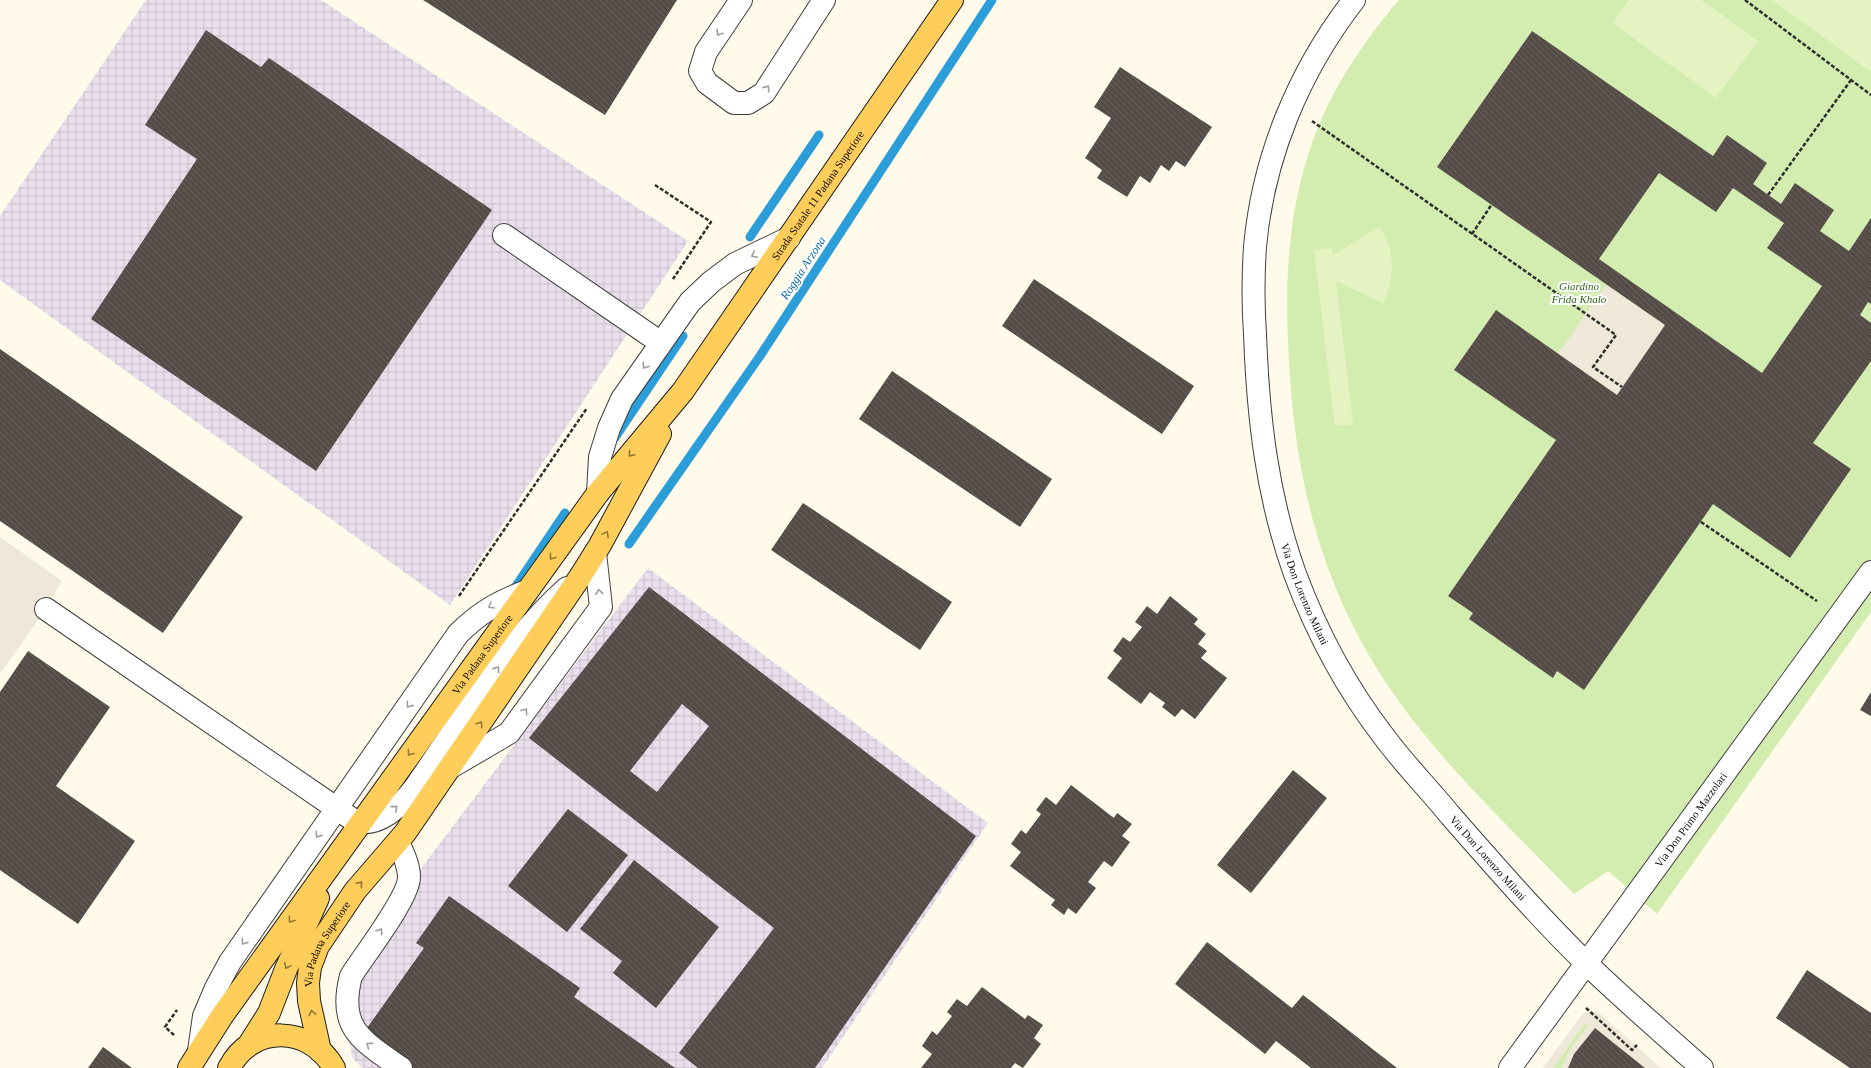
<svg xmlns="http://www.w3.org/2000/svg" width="1871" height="1068" viewBox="0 0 1871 1068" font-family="'Times New Roman',serif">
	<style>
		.industrial { fill: url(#industrial-grid) }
		.park { fill: #d3edb1 }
		.pitch { fill: #e5f3c3 }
		.plaza { fill: #efe8d9 }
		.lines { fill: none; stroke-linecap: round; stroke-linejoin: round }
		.stream { stroke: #2b9dd9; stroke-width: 9 }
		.building { fill: url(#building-back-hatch); fill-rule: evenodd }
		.minor-casing { stroke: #3f3f3f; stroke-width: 24 }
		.major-casing { stroke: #1d1d1d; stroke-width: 24 }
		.path { stroke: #2e2e2e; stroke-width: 2.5; stroke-dasharray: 4 2; stroke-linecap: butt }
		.minor { stroke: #fff; stroke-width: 22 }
		.major { stroke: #ffce5a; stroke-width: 22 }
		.oneway { stroke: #9e9e9e }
		.oneway2 { stroke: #927737 }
		.labels { text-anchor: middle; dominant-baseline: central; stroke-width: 4; stroke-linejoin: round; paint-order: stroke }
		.street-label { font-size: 11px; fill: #0c0c0c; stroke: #fff }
		.park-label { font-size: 11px; font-style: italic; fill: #2d6817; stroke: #fff }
		.water-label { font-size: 12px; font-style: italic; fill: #0b6ca7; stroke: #fff }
	</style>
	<defs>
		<pattern id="industrial-grid" width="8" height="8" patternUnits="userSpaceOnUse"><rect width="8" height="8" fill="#eadfec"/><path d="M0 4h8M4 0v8" fill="none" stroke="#c8bec9"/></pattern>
		<pattern id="building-back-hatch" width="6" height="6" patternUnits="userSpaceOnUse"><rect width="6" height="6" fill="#554c47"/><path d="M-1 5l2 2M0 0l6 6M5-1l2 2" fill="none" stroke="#68615d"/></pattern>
	</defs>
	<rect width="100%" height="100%" fill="#fffaea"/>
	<path class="industrial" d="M146,0H321L688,241L450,605L0,280V216Z
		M648,568L988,823L822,1068H362L352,1057L339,977Z"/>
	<path class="park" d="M1399,0H1871V612L1657,914L1608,871L1574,894C1504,821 1427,751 1374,664C1313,562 1293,461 1288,343C1285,274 1289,208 1312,143C1331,90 1362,43 1399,0Z
		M1590,1024L1569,1051L1562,1068H1553L1583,1025Z"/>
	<path class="pitch" d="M1629,0H1701L1758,41L1716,98L1613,23Z
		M1772,0H1871V70L1870,71Z
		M1379,227C1396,248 1395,279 1383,303L1336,281L1353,425L1335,426L1314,250L1332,248L1333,255Z"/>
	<path class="plaza" d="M1606,285L1665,325L1617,395L1558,354Z
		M0,537L62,581L46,609L0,674Z
		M1597,1011L1661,1068H1645L1595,1028L1574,1054L1568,1068H1562L1569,1051L1589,1024L1583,1025L1553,1068H1543L1583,1013Z"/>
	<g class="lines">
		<path class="stream" d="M750,237L819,135
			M614,439L683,336
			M629,544L760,356L992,0
			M512,592L565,513"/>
	</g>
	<path class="building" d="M423,0H677L605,115Z
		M206,30L261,67L269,58L492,210L316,471L91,319L197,159L145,125Z
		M1532,31L1713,156L1727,135L1767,163L1753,184L1781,204L1795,183L1834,210L1820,231L1849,251L1871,218V304L1868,302L1860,315L1871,323V361L1813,443L1851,469L1790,558L1713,504L1584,690L1557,671L1553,678L1469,619L1473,613L1448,596L1556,440L1454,370L1496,310L1617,395L1665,325L1437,167ZM1659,173L1716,212L1733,188L1784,223L1767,248L1822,286L1762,373L1599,259Z
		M1120,67L1212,127L1185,167L1176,161L1169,171L1161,165L1150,183L1140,176L1127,197L1097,178L1102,170L1085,158L1111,118L1094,107Z
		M1034,279L1194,386L1162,434L1002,326Z
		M0,349L243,517L163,633L0,521Z
		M892,371L1052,479L1020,527L859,419Z
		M803,503L952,602L920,650L771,550Z
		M649,587L976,836L815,1068H698L679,1053L774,928L529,738ZM682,704L709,726L657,792L630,771Z
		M1170,596L1198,619L1194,624L1206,634L1198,644L1207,651L1201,658L1227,678L1195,719L1182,709L1175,717L1162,707L1165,703L1150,692L1141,704L1107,678L1122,658L1113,651L1123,637L1130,642L1142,627L1135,622L1147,606L1157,614Z
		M28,651L110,707L56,786L135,841L78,924L0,870V692Z
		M1871,692V716L1860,710Z
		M1293,770L1327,798L1251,893L1217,865Z
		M1071,785L1114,818L1117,813L1132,824L1122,836L1130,842L1112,867L1104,861L1088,882L1096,888L1076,914L1068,908L1064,915L1051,905L1055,900L1010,866L1021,852L1011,844L1021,830L1026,834L1041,814L1036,810L1046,797L1056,805Z
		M568,809L628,855L567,932L508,886Z
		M634,860L719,927L656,1008L613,973L622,961L580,929Z
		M449,896L580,988L574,997L675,1068H409L362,1035L424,948L416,943Z
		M1207,942L1292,1008L1303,995L1397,1068H1311L1276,1041L1265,1054L1175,984Z
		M1807,970L1871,1013V1068H1850L1776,1018Z
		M982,987L1025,1019L1028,1015L1043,1025L1034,1038L1041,1044L1023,1068L1015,1063L1011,1068H921L932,1054L922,1046L932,1031L937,1035L952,1016L947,1012L957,999L967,1006Z
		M1595,1028L1645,1068H1568L1574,1054Z
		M103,1047L132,1068H88Z"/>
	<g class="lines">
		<g class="minor-casing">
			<g id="minor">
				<path d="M741,0L706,52L700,71L707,83L734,103H748L764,93L824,0"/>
				<path id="s1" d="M1354,0C1299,71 1263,157 1255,247C1253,276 1253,305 1255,334C1258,417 1267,496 1295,574C1317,633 1347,689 1385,738C1405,765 1429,789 1450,815C1494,865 1538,916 1586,963C1623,999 1663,1033 1702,1068"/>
				<path d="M504,235L661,343"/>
				<path d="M598,493L600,457L609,428L622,399L690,302L711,282L735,264L789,238"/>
				<path d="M46,609L349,817C352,819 357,822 360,822C384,825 404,802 416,786C463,719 506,642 567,588"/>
				<path d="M451,767L509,733L601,607L595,553"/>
				<path d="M398,842C403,853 409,865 409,877C409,898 364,955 351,976C337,1029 363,1041 401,1068"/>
				<path d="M199,1051L204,1016L216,988L230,962L458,634C480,612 498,602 527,591"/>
				<path id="s2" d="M1510,1068L1871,572"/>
			</g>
		</g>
		<g class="major-casing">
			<g id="major">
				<path d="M250,1043L269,1013L286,969L318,898"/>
				<path id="s3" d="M320,1051L309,1001L308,983L310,967L318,946L355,891L405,833L580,577L600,545L660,434"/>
				<path id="s4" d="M189,1068L222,1016L598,493L683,391L952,0"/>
				<path d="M229,1068C252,1024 310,1025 334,1068"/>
			</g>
		</g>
		<path class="path" d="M1745,0L1871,95
			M1312,121L1616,335L1593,367L1622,387
			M655,185L711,222L673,279
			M1768,195L1851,80
			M1472,234L1492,204
			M1701,522L1817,601
			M459,596L587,408
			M1586,1008L1632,1050L1637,1045
			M174,1035L165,1027L177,1010"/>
		<use href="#minor" class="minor"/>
		<use href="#major" class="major"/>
	</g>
	<defs><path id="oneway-chevron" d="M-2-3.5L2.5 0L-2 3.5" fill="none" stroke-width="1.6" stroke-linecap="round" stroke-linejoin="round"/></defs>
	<g class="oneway">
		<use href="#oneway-chevron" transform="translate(719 33) rotate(123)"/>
		<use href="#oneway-chevron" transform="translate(767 88) rotate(-55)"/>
		<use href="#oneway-chevron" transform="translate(754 255) rotate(154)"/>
		<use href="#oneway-chevron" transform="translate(645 366) rotate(125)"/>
		<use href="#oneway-chevron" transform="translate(599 592) rotate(-96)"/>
		<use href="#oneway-chevron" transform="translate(491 606) rotate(149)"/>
		<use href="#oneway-chevron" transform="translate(497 669) rotate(-55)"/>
		<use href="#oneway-chevron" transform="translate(409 705) rotate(125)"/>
		<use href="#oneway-chevron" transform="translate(525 711) rotate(-54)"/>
		<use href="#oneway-chevron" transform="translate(395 808) rotate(-41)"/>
		<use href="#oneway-chevron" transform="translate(318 835) rotate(125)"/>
		<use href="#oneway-chevron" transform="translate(380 931) rotate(-56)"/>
		<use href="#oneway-chevron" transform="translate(244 942) rotate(125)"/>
		<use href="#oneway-chevron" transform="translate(369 1045) rotate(-144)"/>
	</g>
	<g class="oneway2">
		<use href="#oneway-chevron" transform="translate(631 454) rotate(130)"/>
		<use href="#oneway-chevron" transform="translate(606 534) rotate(-62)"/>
		<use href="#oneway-chevron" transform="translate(552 557) rotate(126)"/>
		<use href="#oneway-chevron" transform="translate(480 724) rotate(-56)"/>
		<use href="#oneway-chevron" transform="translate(410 753) rotate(126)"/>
		<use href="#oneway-chevron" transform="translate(360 884) rotate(-49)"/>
		<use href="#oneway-chevron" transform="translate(291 920) rotate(126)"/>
		<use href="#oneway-chevron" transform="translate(287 966) rotate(114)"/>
		<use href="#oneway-chevron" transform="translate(312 1013) rotate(-103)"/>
	</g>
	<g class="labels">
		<g class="street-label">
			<text stroke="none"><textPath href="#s4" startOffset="1076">Strada Statale 11 Padana Superiore</textPath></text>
			<text stroke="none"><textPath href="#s1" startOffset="623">Via Don Lorenzo Milani</textPath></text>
			<text stroke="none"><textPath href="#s4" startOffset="507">Via Padana Superiore</textPath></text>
			<text stroke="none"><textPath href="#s2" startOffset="307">Via Don Primo Mazzolari</textPath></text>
			<text stroke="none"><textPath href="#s1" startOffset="947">Via Don Lorenzo Milani</textPath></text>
			<text stroke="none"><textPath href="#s3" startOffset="113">Via Padana Superiore</textPath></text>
		</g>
		<g class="park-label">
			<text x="1579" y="286">Giardino<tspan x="1579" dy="13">Frida Khalo</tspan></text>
		</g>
		<g class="water-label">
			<text transform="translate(803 268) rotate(-57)">Roggia Arzona</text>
		</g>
	</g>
</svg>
